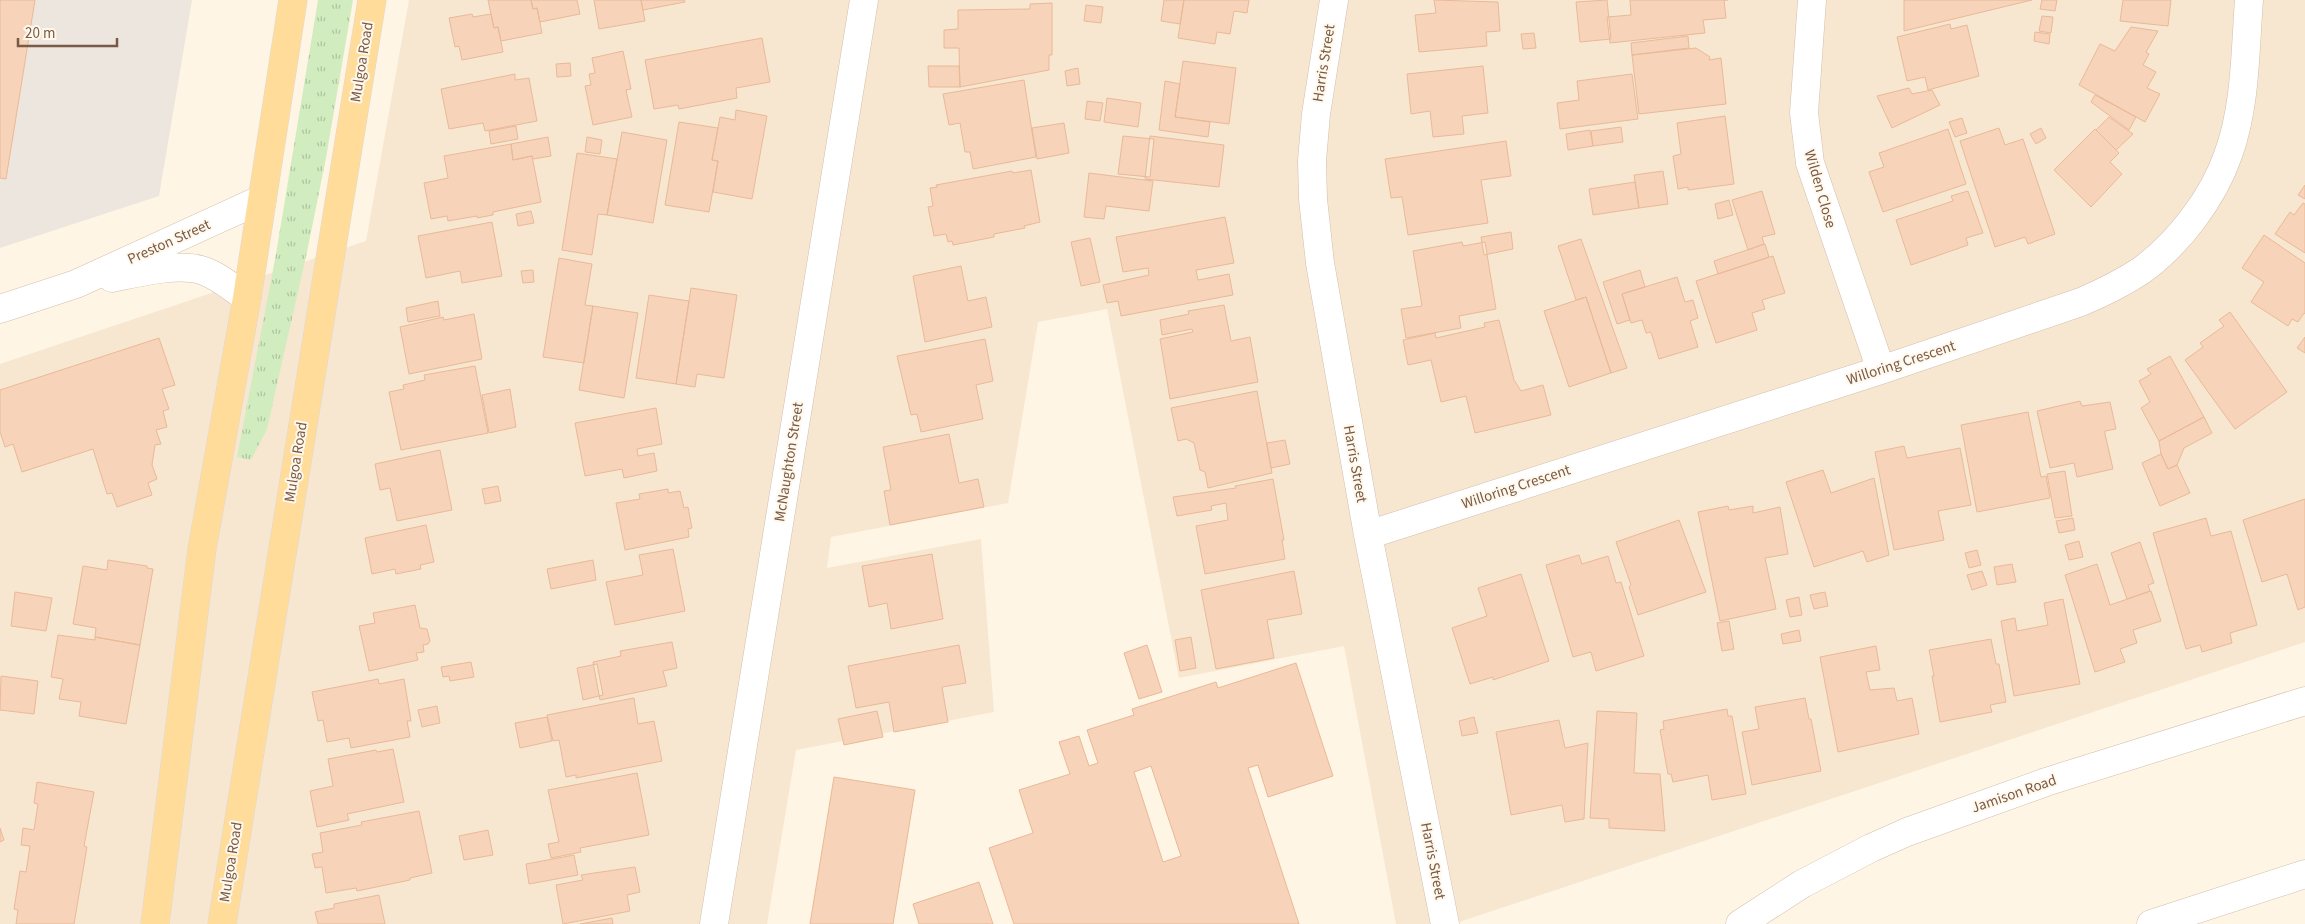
<svg xmlns="http://www.w3.org/2000/svg" width="2305" height="924" viewBox="0 0 2305 924" font-family="'Source Sans 3',sans-serif">
	<style>
		.residential { fill: #f7e7d1 }
		.industrial { fill: #ede6de }
		.grass { fill: url(#grass-tufts) }
		.building { fill: #f6d3b9; stroke: #eab997; fill-rule: evenodd }
		.lines { fill: none; stroke-linecap: round; stroke-linejoin: round }
		.minor-casing { stroke: #d3beab; stroke-width: 29 }
		.major-casing { stroke: #dfd7d3; stroke-width: 29 }
		.minor { stroke: #fff; stroke-width: 28 }
		.major { stroke: #ffdc9a; stroke-width: 28 }
		.labels { text-anchor: middle; dominant-baseline: central; stroke-width: 4; stroke-linejoin: round; paint-order: stroke }
		.street-label { font-size: 15px; fill: #795a47; stroke: #fff8ec }
	</style>
	<defs>
		<pattern id="grass-tufts" width="24" height="20" patternUnits="userSpaceOnUse" patternTransform="scale(1.25)"><rect width="24" height="20" fill="#d1edc0"/><path d="M3 7l-1-3M5 7V3M7 7l1-3M15 17l-1-3M17 17v-4M19 17l1-3" fill="none" stroke="#aec39e"/></pattern>
	</defs>
	<rect width="100%" height="100%" fill="#fef5e4"/>
	<path class="residential" d="M409,0H2305V642L1453,924H1396L1344,646L1179,678L1107,309L1038,322L1008,503L831,537L827,568L981,539L994,712L796,750L767,924H0V364L366,241Z"/>
	<path class="industrial" d="M0,0H192L159,196L0,248Z"/>
	<path class="grass" d="M318,0H353L326,158L307,252L267,429L251,460L237,457L276,254Z"/>
	<path class="building" d="M0,0H35L6,179L0,178Z
		M488,0H531L533,9L537,8L542,33L501,41L498,27L494,28Z
		M531,0H577L580,14L540,22L537,8L533,9Z
		M594,0H641L645,21L599,29Z
		M641,0H684L685,2L643,10Z
		M1164,0H1184L1180,24L1161,21Z
		M1184,0H1249L1247,13L1234,11L1230,34L1217,32L1215,44L1178,38Z
		M1434,0L1498,2L1500,31L1486,32L1487,46L1419,52L1415,15L1436,13Z
		M1607,0L1611,39L1580,42L1576,2Z
		M1630,0H1728H1724L1726,18L1703,20L1705,33L1610,43L1607,17L1631,15Z
		M1904,0H2032L1904,31Z
		M2042,0H2057L2055,11L2040,9Z
		M2123,0H2171L2168,26L2120,21Z
		M1052,3V55H1049V70L960,87L959,48H944V30L958,29V10L1030,9V4Z
		M1086,5L1103,7L1101,23L1084,21Z
		M472,14L473,17L491,14L494,28L498,27L503,52L462,60L459,46L455,47L449,18Z
		M2042,16L2053,17L2051,33L2039,31Z
		M1950,24L1951,29L1967,25L1979,76L1928,90L1925,77L1907,81L1897,37Z
		M2131,27L2158,31L2146,52L2149,54L2143,65L2156,72L2147,88L2160,94L2145,122L2079,85L2100,44L2115,51Z
		M2035,32L2050,34L2049,44L2034,41Z
		M1534,33L1536,48L1523,49L1521,34Z
		M1688,36L1689,48L1632,55L1631,43Z
		M762,38L770,82L736,88L737,98L679,109L678,105L654,109L645,60Z
		M1696,48L1710,57L1709,60L1721,58L1726,104L1639,114L1632,55Z
		M623,51L631,89L626,90L632,117L593,125L585,86L591,85L589,74L595,73L592,58Z
		M1183,61L1236,68L1229,124L1175,117Z
		M570,63L571,76L557,77L556,64Z
		M928,66H959L960,87H929Z
		M1483,66L1488,113L1462,116L1464,134L1433,137L1430,111L1411,114L1407,74Z
		M1078,68L1080,84L1067,86L1065,71Z
		M515,74V80L529,78L537,121L485,131L483,123L449,129L441,89Z
		M1632,74L1638,119L1560,129L1557,103L1579,100L1577,81Z
		M1024,80L1036,157L973,169L970,152H965L960,123L949,125L943,94Z
		M1165,81L1180,84L1175,117L1210,122L1208,137L1159,130Z
		M1909,88L1912,94L1932,90L1940,105L1892,128L1877,96Z
		M2095,95L2136,117L2129,130L2091,102Z
		M1107,98L1141,103L1138,127L1104,122Z
		M1087,101L1103,103L1100,121L1085,119Z
		M736,110L767,116L752,199L713,192L718,161L712,160L720,117L735,120Z
		M1725,116L1734,184L1688,190V187L1678,189L1673,156L1681,154L1677,123Z
		M2109,117L2133,134L2116,150L2096,130Z
		M1962,118L1967,133L1955,137L1949,122Z
		M679,122L718,128L712,160L718,161L709,212L665,205Z
		M1064,123L1069,153L1037,159L1032,128Z
		M516,126L518,139L491,144L489,131Z
		M1621,127L1623,142L1593,146L1591,131Z
		M1999,128L2005,145L2023,139L2055,234L2028,244L2025,237L1995,247L1960,141Z
		M2041,128L2046,138L2036,144L2030,134Z
		M1948,129L1966,184L1883,212L1869,172L1884,167L1879,153Z
		M2095,129L2119,153L2110,162L2122,174L2091,207L2054,170Z
		M1590,130L1593,146L1568,150L1566,134Z
		M622,132L667,140L653,223L607,215Z
		M1123,136L1154,139L1150,177L1118,174Z
		M1150,136L1224,145L1219,187L1145,179Z
		M548,137L551,156L533,159L532,156L513,160L511,144Z
		M587,137L602,140L600,154L585,152Z
		M1506,141L1511,176L1481,180L1488,223L1408,235L1402,197L1391,198L1385,159Z
		M511,144L513,160L532,156L541,202L493,212V215L477,218V216L448,221L447,216L431,219L424,183L448,178L444,156Z
		M577,153L617,159L607,215L598,214L592,255L562,250Z
		M1031,170L1040,222L1024,226L1025,228L994,234V237L953,245L952,241L948,242L946,234L934,236L928,207L933,206L930,188L937,187L936,185L1012,171L1013,173Z
		M1663,171L1668,204L1639,208L1634,175Z
		M1089,173L1153,181L1149,211L1106,206L1104,219L1084,217Z
		M1635,182L1639,208L1593,215L1589,189Z
		M2305,185V199L2298,195Z
		M1762,191L1775,234L1762,237L1764,244L1748,250L1732,200Z
		M1968,191L1983,233L1966,238L1968,245L1911,265L1896,220L1953,201L1951,196Z
		M1729,200L1733,215L1718,219L1715,204Z
		M2303,203L2305,204V253L2275,234L2290,212L2294,215Z
		M531,211L534,223L518,226L516,214Z
		M1225,217L1234,263L1196,270L1198,280L1229,274L1233,295L1121,316L1118,301L1107,303L1103,285L1149,275L1148,268L1123,272L1116,237Z
		M492,222L502,276L462,283L460,271L426,278L418,236Z
		M1511,232L1513,249L1484,255L1481,237Z
		M2264,235L2305,263V314L2304,313L2298,322L2292,319L2288,326L2251,302L2264,282L2242,268Z
		M1090,238L1100,282L1081,286L1071,242Z
		M1581,239L1627,368L1611,373L1586,297L1576,300L1558,246Z
		M1462,242L1463,246L1485,242L1496,309L1459,316L1461,328L1406,338L1401,309L1422,306L1413,251Z
		M1765,244L1769,257L1718,274L1714,261Z
		M1773,256L1785,293L1762,300L1765,309L1752,313L1757,330L1716,343L1696,281Z
		M559,258L592,264L585,305L593,306L584,363L543,357Z
		M961,266L968,301L986,297L992,327L925,342L913,276Z
		M533,270L534,282L523,283L521,271Z
		M1640,270L1645,287L1622,294L1630,320L1617,324L1603,282Z
		M1677,277L1685,302L1693,300L1698,318L1690,321L1698,347L1659,359L1651,332L1646,333L1642,320L1631,323L1622,294Z
		M691,288L737,295L724,378L697,374L695,387L676,384Z
		M649,295L689,301L676,384L636,378Z
		M1586,297L1611,373L1569,387L1544,311Z
		M438,301L440,316L408,322L406,308Z
		M1224,305L1231,341L1250,337L1258,382L1170,399L1160,339L1193,332L1192,329L1162,335L1160,320L1189,314L1188,311Z
		M593,306L638,313L624,398L579,390Z
		M2230,312L2287,392L2235,429L2185,360L2203,347L2200,343L2224,326L2219,320Z
		M474,314L482,359L409,374L400,327L443,317L444,320Z
		M1499,320L1514,380L1521,391L1543,385L1551,415L1475,433L1466,396L1441,402L1431,360L1408,365L1403,340L1435,333L1436,338L1485,327L1484,323Z
		M2305,337V353L2297,348Z
		M159,338L175,385L162,389L169,409L163,411L167,427L156,430L161,444L155,445L152,465L157,479L148,483L152,495L117,507L112,493L107,494L93,449L22,472L13,444L5,447L0,432V390Z
		M985,339L993,381L976,385L983,419L921,432L917,414L911,415L897,356Z
		M2170,356L2204,417L2159,441L2141,408L2150,402L2139,381L2151,374L2147,369Z
		M475,366L488,433L401,450L389,392L404,389L403,385L425,380L424,375Z
		M510,389L516,427L489,433L482,395Z
		M1257,391L1272,473L1208,488L1205,472L1200,470L1194,443L1186,439L1178,441L1171,408Z
		M2080,401L2082,406L2110,402L2116,429L2105,431V434L2113,469L2077,477L2074,463L2050,468L2037,411Z
		M656,408L662,444L637,449L638,456L654,453L657,471L624,478L622,469L585,476L575,423Z
		M2028,412L2041,477L2046,476L2050,498L1977,512L1961,425Z
		M2204,417L2212,433L2184,448L2177,465L2168,469L2161,454L2159,441Z
		M949,434L959,483L978,479L984,507L890,525L884,491L891,490L883,447Z
		M1285,440L1290,464L1271,468L1267,443Z
		M1904,446L1907,458L1960,448L1971,505L1938,511L1944,540L1894,550L1875,452Z
		M440,450L452,510L397,521L390,488L380,490L375,464Z
		M2161,454L2168,469L2177,465L2190,493L2160,506L2142,463Z
		M1823,470L1831,493L1874,478L1889,555L1867,562L1863,551L1814,567L1786,482Z
		M2065,471L2072,516L2055,518L2047,474Z
		M1273,479L1284,540H1282L1285,559L1205,574L1196,526L1228,520L1226,503L1211,506L1212,510L1177,516L1173,497L1236,488L1235,486Z
		M498,486L501,501L485,504L482,489Z
		M668,489V493L680,491L684,508L688,507L692,528L688,529L689,537L625,550L616,503L640,499L639,494Z
		M2305,499V607L2298,610L2287,574L2262,582L2243,520Z
		M1728,506L1729,510L1753,506V513L1780,507L1788,554L1765,558L1776,609L1720,621L1698,512Z
		M2073,518L2075,530L2059,533L2056,521Z
		M2206,518L2211,536L2231,531L2257,625L2230,633L2232,643L2202,652L2200,645L2186,649L2153,533Z
		M1679,520L1706,592L1638,615L1629,587L1631,585L1616,542Z
		M426,525L434,562L420,565L421,569L396,574L395,569L372,574L365,538Z
		M2079,541L2083,557L2069,560L2065,545Z
		M2140,542L2154,583L2148,585L2150,591L2127,599L2111,553Z
		M673,549L685,611L615,625L606,582L643,575L639,555Z
		M1977,550L1981,565L1969,568L1965,553Z
		M932,554L943,619L891,629L887,603L869,607L862,566Z
		M1579,555L1582,564L1608,556L1616,583L1621,582L1644,656L1596,671L1591,652L1573,657L1546,565Z
		M108,560L147,566V568L153,569L140,645L95,637L96,628L73,624L83,566L107,570Z
		M593,560L596,580L551,589L547,569Z
		M2012,564L2016,582L1997,585L1994,567Z
		M2097,564L2110,605L2151,591L2161,621L2133,630L2137,643L2120,649L2125,662L2095,672L2065,575Z
		M1294,571L1302,614L1267,620L1274,658L1216,669L1201,590Z
		M1982,571L1987,585L1972,590L1967,575Z
		M1521,574L1549,661L1493,680V677L1470,684L1452,628L1487,616L1478,588Z
		M15,592L52,598L46,631L11,626Z
		M1825,592L1828,606L1814,609L1810,595Z
		M1799,597L1802,615L1790,617L1786,600Z
		M2063,599L2080,684L2014,696L2001,621L2015,618L2017,631L2048,625L2044,603Z
		M415,605L420,628L427,629L430,641L428,644L423,645L424,652L416,653L418,660L369,671L359,626L375,623L373,613Z
		M1729,621L1734,649L1722,651L1717,623Z
		M1799,630L1801,641L1783,644L1781,634Z
		M58,635L95,640V637L140,645L126,724L79,716L81,702L59,699L63,679L51,677Z
		M1191,637L1196,668L1180,671L1175,640Z
		M1991,639L1996,664H1999L2006,702L1990,705L1992,712L1940,722L1932,676H1934L1929,650Z
		M672,642L677,668L663,671L667,686L600,700L593,662L621,656L620,651Z
		M959,645L966,683L942,687L948,722L894,732L889,702L856,708L848,666Z
		M1147,645L1162,692L1139,699L1124,653Z
		M1876,646L1880,670L1866,672L1870,690L1894,688L1897,701L1912,698L1919,734L1838,752L1820,657Z
		M471,662L474,677L450,681L449,676L443,677L441,667Z
		M1296,663L1333,776L1268,797L1258,765L1248,768L1299,924H1014L989,848L1033,833L1019,790L1070,774L1059,742L1079,736L1089,766L1098,763L1087,730L1134,715L1132,709L1216,682L1218,688ZM1151,766L1181,856L1163,862L1134,772Z
		M597,664L603,695L583,700L577,668Z
		M1,676L38,681L34,714L0,710Z
		M378,679L379,684L404,679L411,721H407L410,737L351,748L349,738L327,742L323,720L318,721L312,692Z
		M634,698L638,724L654,721L662,761L576,778V775L566,777L559,740L553,741L547,715Z
		M1805,698L1809,719H1811L1821,771L1752,785L1742,732L1759,729L1755,707Z
		M437,706L440,723L422,727L418,710Z
		M1727,709L1728,716H1732L1746,794L1712,800L1708,775L1673,782L1671,774H1668L1660,730L1664,729L1663,721Z
		M877,711L883,737L844,745L838,719Z
		M1597,711L1637,713L1634,773L1660,774L1665,831L1609,828V819L1590,818Z
		M547,717L552,741L520,748L515,723Z
		M1474,717L1478,733L1462,736L1459,721Z
		M1559,720L1565,748L1588,743L1584,819L1565,822L1562,805L1511,815L1496,732Z
		M393,749L404,802L347,814L349,820L317,827L310,791L333,786L328,759L376,750L377,752Z
		M637,773L649,835L580,848L581,852L551,858L548,844L559,842L548,790Z
		M834,777L915,790L893,924H810Z
		M37,782L94,792L84,846L87,847L74,924H16L18,910L14,909L20,871L26,872L30,846L21,845L23,828L34,830L38,804L34,803Z
		M419,811L432,873L410,878V880L357,891L356,888L326,893L322,867L315,868L312,854L323,852L320,833L362,825L361,822Z
		M0,828L4,840L0,842Z
		M488,830L493,855L464,860L459,836Z
		M574,855L578,875L529,884L526,864Z
		M635,867L640,892L627,895L630,911L563,924L556,885L583,880L581,875Z
		M979,882L993,924H919L913,904Z
		M379,895L385,924H318L315,912L334,908V904Z
		M612,918L613,924H580Z"/>
	<g class="lines">
		<g class="minor-casing">
			<path id="minor" d="M1334,0L1316,114L1312,161L1313,199L1320,263L1368,535L1445,924
				M1812,0L1804,113L1810,163L1881,370
				M112,278C137,273 176,263 201,270C218,275 232,288 247,298
				M0,309L76,284L262,199
				M1368,535L1881,370L2081,302C2102,293 2123,283 2142,270C2179,243 2213,198 2228,155C2246,106 2245,51 2249,0
				M714,924L864,0
				M1740,924L1802,884L1871,848L1907,832L2046,782L2305,701
				M2151,924L2305,874"/>
		</g>
		<g class="major-casing">
			<path id="major" d="M155,924L202,549L247,298L293,0
				M222,924L372,0"/>
		</g>
		<use href="#minor" class="minor"/>
		<use href="#major" class="major"/>
	</g>
	<g class="labels">
		<g class="street-label">
			<text transform="translate(362 62) rotate(-81)">Mulgoa Road</text>
			<text transform="translate(1324 63) rotate(-81)">Harris Street</text>
			<text transform="translate(1820 189) rotate(74)">Wilden Close</text>
			<text transform="translate(169 242) rotate(-24)">Preston Street</text>
			<text transform="translate(1901 363) rotate(-18)">Willoring Crescent</text>
			<text transform="translate(296 462) rotate(-81)">Mulgoa Road</text>
			<text transform="translate(789 462) rotate(-81)">McNaughton Street</text>
			<text transform="translate(1355 464) rotate(80)">Harris Street</text>
			<text transform="translate(1516 487) rotate(-18)">Willoring Crescent</text>
			<text transform="translate(2014 794) rotate(-19)">Jamison Road</text>
			<text transform="translate(1433 861) rotate(79)">Harris Street</text>
			<text transform="translate(231 862) rotate(-81)">Mulgoa Road</text>
		</g>
	</g>
	<path d="M18 38v8h99v-8" fill="none" stroke="#795a47" stroke-width="2.5"/>
	<text x="25" y="38" font-size="15" fill="#795a47" stroke="#fff8ec" stroke-width="4" paint-order="stroke">20 m</text>
</svg>
